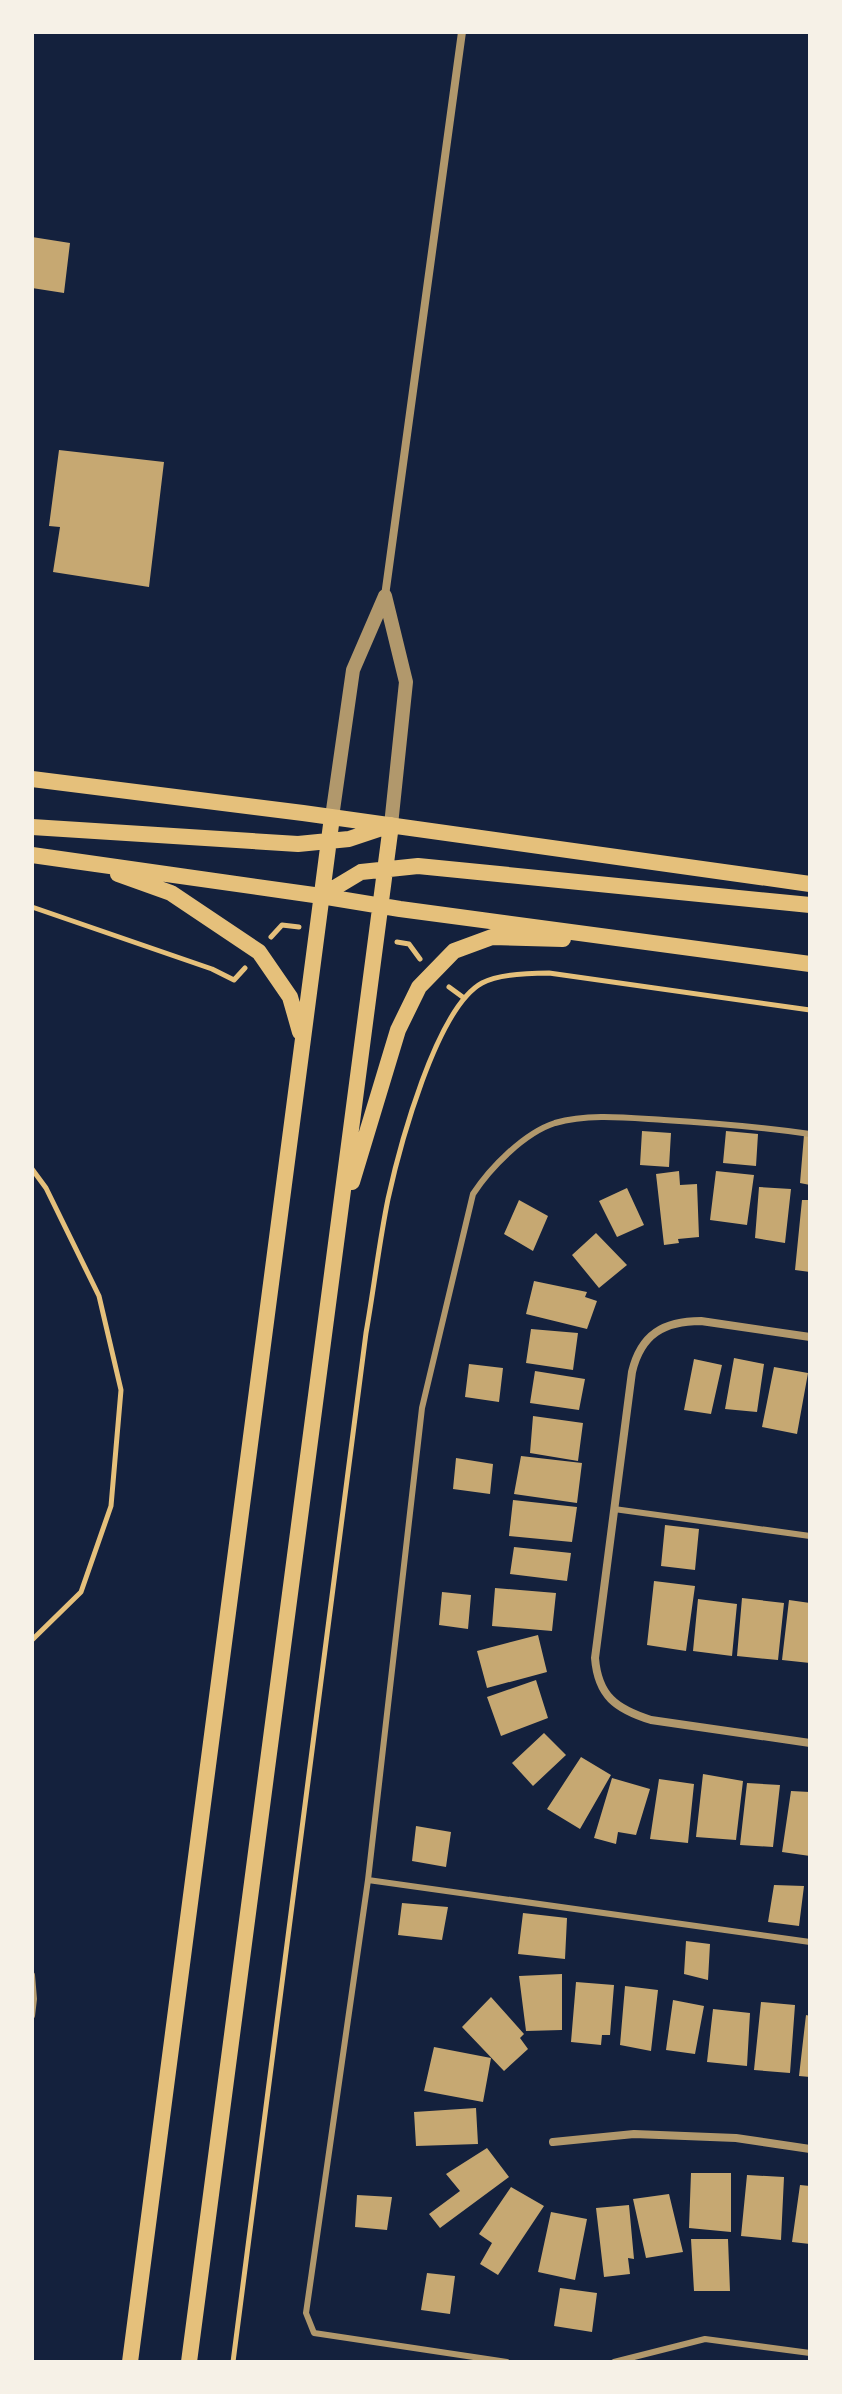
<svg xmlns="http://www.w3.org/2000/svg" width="842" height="2394" viewBox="0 0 842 2394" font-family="'IBM Plex Sans',sans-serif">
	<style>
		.building { fill: #c6a872 }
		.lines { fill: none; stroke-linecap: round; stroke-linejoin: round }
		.path { stroke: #e5c07b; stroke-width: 5 }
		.service { stroke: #b1986c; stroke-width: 6 }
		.minor { stroke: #b1986c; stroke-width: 8 }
		.tertiary { stroke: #b1986c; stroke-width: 14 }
		.secondary { stroke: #e5c07b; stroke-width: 16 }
	</style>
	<rect width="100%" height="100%" fill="#14213d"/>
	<path class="building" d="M32,237L70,243L64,293L32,288Z
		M59,450L164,462L149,587L53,572L60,527L49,526Z
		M642,1131L671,1133L669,1167L640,1165Z
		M726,1131L758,1134L756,1166L723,1163Z
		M804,1135L810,1136V1185L800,1183Z
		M679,1171L680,1185L697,1184L699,1237L678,1239L679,1243L664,1245L656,1174Z
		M716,1171L754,1175L747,1225L710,1220Z
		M759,1187L791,1189L785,1243L755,1238Z
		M627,1188L644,1225L617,1237L599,1201Z
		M519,1200L548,1216L533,1251L504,1234Z
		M802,1200H810V1272L795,1270Z
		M596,1233L627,1265L599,1288L572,1255Z
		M534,1281L587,1292L585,1297L597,1301L587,1329L526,1314Z
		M531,1329L578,1333L573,1370L526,1363Z
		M734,1358L764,1364L757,1412L725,1409Z
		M694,1359L722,1365L711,1414L684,1410Z
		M469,1364L503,1368L499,1402L465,1397Z
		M774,1367L808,1373L797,1434L762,1427Z
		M535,1371L585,1379L579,1410L530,1403Z
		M533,1416L583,1423L578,1461L530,1453Z
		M521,1456L582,1463L577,1503L514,1494Z
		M456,1458L493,1464L490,1494L453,1489Z
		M513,1500L577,1507L572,1542L509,1536Z
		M665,1525L699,1529L695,1570L661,1566Z
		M514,1547L571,1553L567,1581L510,1574Z
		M654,1581L695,1586L686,1651L647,1645Z
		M495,1588L556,1593L552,1631L492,1626Z
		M442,1592L471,1595L468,1629L439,1625Z
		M742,1598L784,1603L778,1660L737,1656Z
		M698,1599L737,1604L732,1656L693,1651Z
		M789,1600L810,1603V1663L782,1660Z
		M538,1635L547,1672L487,1688L477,1651Z
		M536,1680L548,1718L501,1736L487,1697Z
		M544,1733L566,1755L533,1786L512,1763Z
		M581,1757L611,1775L580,1829L547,1809Z
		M703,1774L743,1781L736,1840L696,1837Z
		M612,1778L650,1789L636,1835L618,1832L616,1844L594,1838Z
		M659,1779L694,1784L688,1843L650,1839Z
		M747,1783L780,1785L773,1847L740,1845Z
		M791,1791L810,1792V1856L782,1852Z
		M416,1826L451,1832L446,1867L412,1861Z
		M774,1885L804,1886L799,1926L768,1922Z
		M402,1903L448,1907L442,1940L398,1935Z
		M523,1913L567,1918L565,1959L518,1954Z
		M686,1941L710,1944L708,1980L684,1974Z
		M562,1974V2030L526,2031L519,1976Z
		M576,1982L614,1985L610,2035H602L601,2045L571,2042Z
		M625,1986L658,1990L651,2051L620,2045Z
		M491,1997L524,2034L520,2038L528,2049L504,2071L462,2027Z
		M673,2000L704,2006L695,2054L666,2050Z
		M761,2002L795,2005L790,2073L754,2070Z
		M713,2009L750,2013L747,2066L707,2062Z
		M806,2015L810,2016V2077L799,2076Z
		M434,2047L491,2058L483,2102L424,2091Z
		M476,2108L478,2144L416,2146L414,2112Z
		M487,2148L509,2177L440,2228L429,2214L460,2191L446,2174Z
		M691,2173H731V2232L689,2228Z
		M747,2175L784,2177L781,2240L741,2236Z
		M800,2185L810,2186V2244L792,2242Z
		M511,2187L544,2206L498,2275L480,2264L492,2243L479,2234Z
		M669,2194L683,2252L646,2258L633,2199Z
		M357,2195L392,2197L387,2230L355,2227Z
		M629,2205L634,2259L628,2258L630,2274L604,2277L596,2208Z
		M551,2212L587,2219L575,2280L538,2272Z
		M691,2239H728L730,2291H694Z
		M427,2273L455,2276L450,2314L421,2310Z
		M560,2288L597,2293L592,2332L554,2326Z"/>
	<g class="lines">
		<path class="path" d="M32,907L212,969L234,980L245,968
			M271,937L282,925L299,927
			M397,942L409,944L420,959
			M449,987L464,998
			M32,1169L46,1188L99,1296L121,1390L111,1506L81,1592L32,1640
			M233,2362L366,1333C374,1288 379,1243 388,1199C399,1149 436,1008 482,983C499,974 529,973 549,973L810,1010"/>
		<path class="service" d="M614,1509L810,1536
			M368,1880L810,1942
			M32,1975L34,1999L32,2016
			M507,2362L314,2333L306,2313L368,1880L422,1408L473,1194C490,1168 524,1133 555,1123C589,1113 630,1118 664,1120C713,1123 761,1127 810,1134
			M614,2362L705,2339L810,2353"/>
		<path class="minor" d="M385,596L462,32
			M810,1337L701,1321C664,1321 641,1334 632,1372L595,1658C598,1696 616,1709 651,1720L810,1743
			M553,2142L634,2134L736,2138L810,2149"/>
		<path class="tertiary" d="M385,596L406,682L391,825
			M332,817L353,670L385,596"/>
		<path class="secondary" d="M32,779L303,813L810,884
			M32,827L298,844L349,839L388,826
			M32,855L321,896L400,909L810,964
			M118,874L171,893L259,952L290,997L300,1032
			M321,896L361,872L418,866L810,905
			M352,1182L398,1030L419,987L454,951L492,937L563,939
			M130,2362L332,817
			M189,2362L391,825"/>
	</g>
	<rect width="842" height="2394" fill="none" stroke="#f6f1e7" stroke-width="68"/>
</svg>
